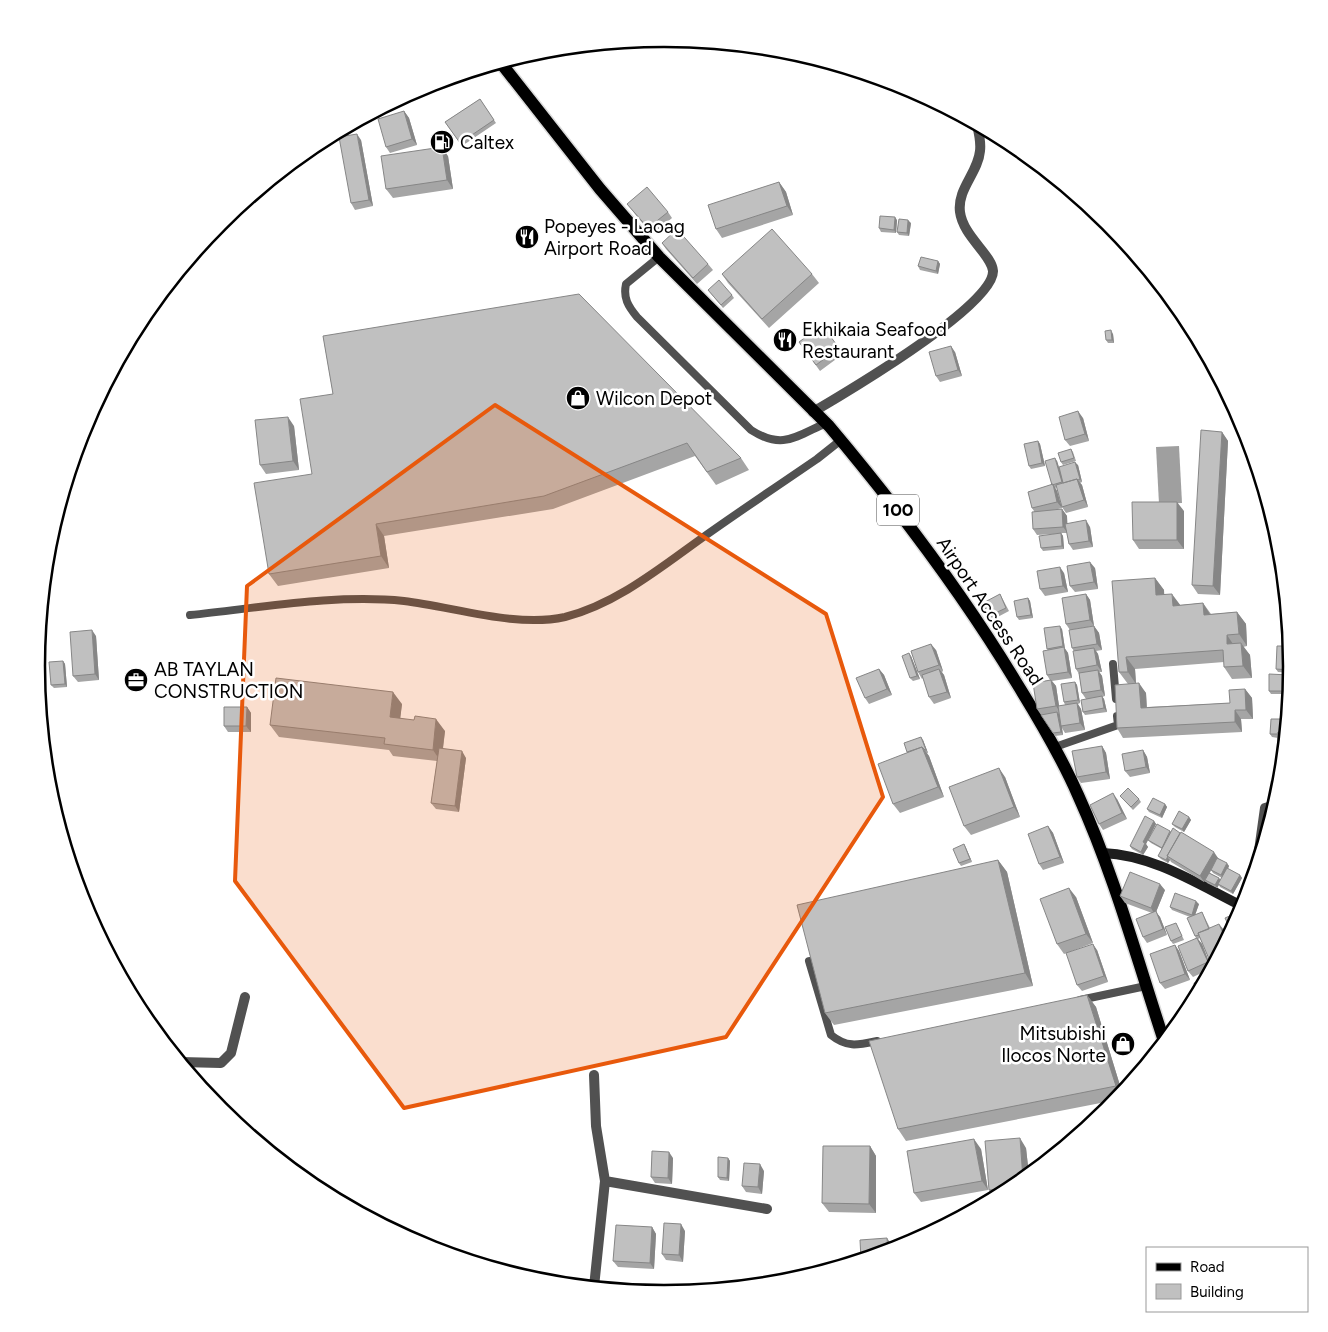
<svg xmlns="http://www.w3.org/2000/svg" width="1328" height="1332" viewBox="0 0 1328 1332" font-family="Figtree,sans-serif">
	<style>
		.water { fill: #9f9f9f }
		.lines { fill: none; stroke-linecap: round; stroke-linejoin: round }
		.primary-casing { stroke: #dbdbdb; stroke-width: 15 }
		.lane { stroke: #515151; stroke-width: 8 }
		.street { stroke: #515151; stroke-width: 10 }
		.secondary { stroke: #1e1e1e; stroke-width: 10 }
		.primary { stroke: #000; stroke-width: 12 }
		.wall { fill: #a5a5a5; fill-rule: evenodd }
		.shaded-wall { fill: #868686 }
		.building { fill: #c0c0c0; stroke: #868686 }
		.marked { fill: #e8590c; fill-opacity: 0.2; stroke: #e8590c; stroke-width: 4; stroke-linejoin: round }
		.labels { text-anchor: middle; dominant-baseline: central; stroke-width: 5; stroke-linejoin: round; paint-order: stroke }
		.shield { fill: #fff; stroke: #4c4c4c; stroke-width: 1 }
		.shield-label { font-size: 18px; font-weight: bold; fill: #000 }
		.poi-label { font-size: 19px; fill: #000; stroke: #fff; text-anchor: start }
		.street-label { font-size: 19px; fill: #000; stroke: #fff }
		.rim { fill: none; stroke: #000; stroke-width: 2.5 }
	</style>
	<rect width="100%" height="100%" fill="#fff"/>
	<path class="water" d="M1179,446L1182,503L1159,504L1156,447Z"/>
	<g class="lines">
		<g class="primary-casing">
			<path id="primary" d="M501,63L600,189L659,257L829,426C898,508 961,591 1016,682C1039,719 1061,756 1078,795C1114,874 1137,959 1164,1041"/>
		</g>
		<path class="lane" d="M659,257L626,284C623,298 628,306 637,317L751,430C782,450 795,437 826,423
			M190,615C260,608 334,594 404,601C454,607 516,628 565,617C616,604 660,568 702,538C740,511 779,485 817,459L841,440
			M1113,664L1116,699
			M1055,747L1118,725L1117,716
			M809,961L831,1035C847,1048 858,1045 877,1041
			M1080,1000L1146,986"/>
		<path class="street" d="M813,412C845,393 994,306 993,271C992,255 963,236 960,212C957,189 978,173 980,151C981,143 979,133 977,125
			M1258,858L1265,808L1275,805
			M181,1062L221,1063L231,1053L245,997
			M605,1181L767,1209
			M594,1287L605,1181L596,1126L594,1075"/>
		<path class="secondary" d="M1103,853C1154,855 1199,885 1244,907"/>
		<use href="#primary" class="primary"/>
	</g>
	<path class="wall" d="M480,99L496,123L462,146L445,122Z
		M404,111L409,118L417,145L390,153L386,147Z
		M361,140L373,206L355,210L351,203Z
		M448,156L453,189L393,198L386,189Z
		M779,182L786,192L793,215L722,238L716,229Z
		M627,204L668,212L672,218L652,235Z
		M897,220L896,233L881,232L879,228Z
		M911,223L909,236L899,235L897,232Z
		M662,243L708,264L713,270L697,284L666,249Z
		M938,261L940,264L938,274L920,270L918,266Z
		M722,274H812L819,283L769,328L728,283Z
		M708,290L732,295L734,298L723,308Z
		M822,325L843,354L820,371L799,342Z
		M1113,334L1114,343H1108L1106,340Z
		M323,336L741,458L749,470L716,485L695,456L553,509L384,536L389,568L278,586L269,574L312,474L333,394Z
		M955,352L962,376L940,382L936,376Z
		M1083,418L1089,441L1070,446L1065,440Z
		M294,426L299,470L266,474L260,465Z
		M1222,432L1228,441L1220,595L1198,594L1192,585Z
		M1038,441L1040,444L1045,466L1031,469L1029,466Z
		M1071,449L1073,452L1076,461L1063,465L1061,462Z
		M1057,461L1059,467L1078,465L1082,482L1080,483L1082,485L1088,507L1066,513L1062,507L1057,487L1055,488L1057,491L1062,508L1054,510L1062,509L1067,516V524L1090,527L1093,547L1073,550L1069,544L1067,533H1061L1063,536L1064,549L1043,551L1041,548L1054,534L1037,535L1033,529L1034,511L1032,508L1052,485Z
		M1184,511V549H1139L1133,540Z
		M1095,568L1098,589L1075,592L1070,586Z
		M1064,573L1068,592L1045,596L1040,589Z
		M1155,578L1164,590V595L1180,605L1203,603L1211,614L1237,612L1246,624L1247,646L1243,647L1250,655L1252,678L1232,679L1224,667V662L1135,669L1136,683L1146,693L1147,707L1230,703L1245,689L1252,698L1253,719H1241L1242,732L1123,738L1117,728L1128,684L1119,672Z
		M1000,594L1009,611L992,620L989,616Z
		M1086,594L1090,600L1094,626L1070,630L1066,624Z
		M1028,598L1030,601L1033,618L1019,620L1017,617Z
		M1094,626L1099,633L1102,650L1096,651L1098,654L1102,672H1099L1102,676L1105,696L1102,697L1104,699L1107,712L1085,715L1083,712L1086,699L1082,693L1079,674L1076,669L1074,651L1072,648Z
		M1062,629L1065,649L1068,653L1072,678L1052,681L1056,686L1059,706L1065,705L1064,702L1075,682L1077,685L1080,703L1078,704L1081,709L1085,730L1065,733L1062,728L1063,735L1055,736L1037,709L1050,680L1047,675L1048,650L1047,649Z
		M96,636L99,680L78,682L73,676Z
		M1290,646L1292,666L1291,673L1278,672L1276,669Z
		M936,650L943,671L942,672L944,675L951,698L934,704L929,697L923,678L922,679L918,672Z
		M911,656L920,679L913,681L910,678Z
		M63,661L65,664L67,687L54,688L51,685Z
		M879,669L884,675L892,695L869,704L865,698Z
		M1289,675L1291,677L1289,698V694H1271L1269,691Z
		M402,704L400,718L445,731L443,749L466,758L459,812L436,809L431,803L437,761L393,756L389,750L279,737L270,725Z
		M247,707L251,713V732H228L224,726Z
		M1286,719L1283,758H1281L1277,752L1278,738L1272,737L1270,734Z
		M923,740L928,753H927L929,756L944,797L900,813L893,804L907,752Z
		M1102,746L1106,753L1110,779L1081,783L1077,777Z
		M1143,750L1147,757L1150,773L1130,777L1125,771Z
		M1005,777L1020,817L971,835L964,826Z
		M1120,796L1139,799L1141,802L1133,810Z
		M1117,799L1127,819L1103,830L1099,824Z
		M1165,804L1167,807L1162,818L1149,812L1147,809Z
		M1189,817L1191,820L1184,832L1175,827L1172,824Z
		M1154,821L1156,824L1146,844L1148,847L1143,855L1132,849L1130,846Z
		M1048,826L1053,833L1064,863L1043,870L1039,864Z
		M1170,831L1218,858L1229,866L1228,869L1240,875L1242,878L1233,894L1220,887L1219,885L1217,888L1207,883L1205,880L1204,882L1171,862L1170,860L1168,863L1161,859L1158,856L1162,849L1151,843L1148,840ZM1211,870L1213,873L1222,878L1220,880L1219,878L1210,873Z
		M964,844L966,848L972,862L961,866L959,863Z
		M998,860L1007,872L1033,986L834,1025L825,1013Z
		M1165,890L1156,912L1160,917L1167,935L1147,943L1143,937L1152,913L1125,903L1120,896Z
		M1076,897L1093,943L1064,954L1057,944Z
		M1199,904L1195,915L1202,912L1210,928L1224,930L1227,938L1213,964L1209,959L1200,938L1198,939L1202,944L1211,967L1210,969L1193,977L1188,971L1196,938L1195,936L1190,917L1172,910L1170,907Z
		M1176,923L1184,940L1173,944L1171,941Z
		M1175,945L1179,951L1190,980L1165,989L1160,983Z
		M1097,950L1108,982L1082,991L1077,985Z
		M1087,995L1096,1007L1122,1092L1116,1100L906,1141L898,1129Z
		M870,1146L876,1156V1213L829,1212L822,1203Z
		M1026,1148L1029,1175L1013,1188L994,1198L989,1190Z
		M981,1149L988,1190L921,1202L914,1193Z
		M673,1158L672,1184L655,1183L651,1177Z
		M728,1158L730,1161L729,1181L720,1180L718,1177Z
		M764,1171L762,1194L746,1192L742,1186Z
		M652,1227L656,1234L654,1269L618,1267L613,1261Z
		M685,1231L683,1262L666,1260L662,1254Z"/>
	<path class="shaded-wall" d="M404,111L409,118L417,145L412,139Z
		M357,134L361,140L373,206L369,200Z
		M442,147L448,156L453,189L447,180Z
		M779,182L786,192L793,215L787,206Z
		M895,217L897,220L896,233L894,230Z
		M908,220L911,223L909,236L907,233Z
		M938,261L940,264L938,274L936,271Z
		M1111,330L1113,334L1114,343L1112,340Z
		M951,346L955,352L962,376L958,370Z
		M1078,411L1083,418L1089,441L1085,434Z
		M288,417L294,426L299,470L293,461Z
		M1222,432L1228,441L1220,595L1213,586Z
		M1038,441L1040,444L1045,466L1042,463Z
		M1055,458L1057,461L1064,485L1062,482Z
		M1075,462L1078,465L1082,482L1080,479Z
		M1077,479L1082,485L1088,507L1084,500Z
		M1053,484L1057,491L1062,508L1057,502Z
		M1177,502L1184,511V549L1177,540Z
		M1062,509L1067,516L1068,533L1063,527Z
		M1086,520L1090,527L1093,547L1089,541Z
		M376,524L384,536L389,568L381,556Z
		M1061,533L1063,536L1064,549L1062,546Z
		M1090,562L1095,568L1098,589L1094,582Z
		M1060,567L1064,573L1068,592L1063,586Z
		M1155,578L1164,590L1165,608L1156,595Z
		M1086,594L1090,600L1094,626L1090,620Z
		M1172,594L1181,606H1173Z
		M1028,598L1030,601L1033,618L1031,615Z
		M1203,603L1211,616L1204,615Z
		M1237,612L1246,624L1247,646L1239,634Z
		M1060,626L1062,629L1065,649L1063,646Z
		M1094,626L1099,633L1102,650L1097,644Z
		M92,630L96,636L99,680L95,674Z
		M1227,635L1235,647L1227,644Z
		M1241,643L1250,655L1252,678L1243,666Z
		M931,644L936,650L943,671L939,665Z
		M1064,647L1068,653L1072,678L1068,672Z
		M1094,648L1098,654L1102,672L1097,665Z
		M909,653L911,656L920,679L917,676Z
		M1126,657L1135,669L1136,684L1128,672Z
		M63,661L65,664L67,687L65,684Z
		M879,669L884,675L892,695L887,689Z
		M939,669L944,675L951,698L947,692Z
		M1098,670L1102,676L1105,696L1101,690Z
		M1289,675L1291,677L1289,693L1288,691Z
		M1051,680L1056,686L1060,712L1056,706Z
		M1075,682L1077,685L1080,703L1078,700Z
		M1139,683L1146,693L1147,717L1141,708Z
		M1245,689L1252,698L1253,719L1246,710Z
		M393,692L402,704L399,729L390,717Z
		M1102,696L1104,699L1107,712L1104,708Z
		M1077,703L1081,709L1085,730L1080,723Z
		M247,707L251,713V732L246,726Z
		M1235,710L1241,719L1242,732L1235,722Z
		M1057,712L1060,715L1063,735L1061,732Z
		M436,719L445,731L441,762L433,750Z
		M921,737L923,740L928,753L926,750Z
		M1102,746L1106,753L1110,779L1106,772Z
		M922,747L929,756L944,797L938,787Z
		M1143,750L1147,757L1150,773L1146,767Z
		M462,751L466,758L459,812L455,806Z
		M999,768L1005,777L1020,817L1014,807Z
		M1113,793L1117,799L1127,819L1122,813Z
		M1165,804L1167,807L1162,818L1160,815Z
		M1189,817L1191,820L1184,832L1182,829Z
		M1154,821L1156,824L1146,844L1148,847L1143,855L1141,852L1143,842Z
		M1048,826L1053,833L1064,863L1060,857Z
		M964,844L966,848L972,862L970,859Z
		M1214,852L1218,858L1204,882L1200,876Z
		M1167,857L1170,860L1168,863L1166,860Z
		M998,860L1007,872L1033,986L1025,973Z
		M1227,863L1229,866L1223,878L1221,875Z
		M1240,875L1242,878L1233,894L1231,891Z
		M1219,878L1221,881L1217,888L1215,885Z
		M1160,884L1165,890L1156,912L1160,917L1167,935L1151,908Z
		M1069,888L1076,897L1093,943L1086,934Z
		M1196,901L1199,904L1194,918L1192,915Z
		M1219,924L1224,930L1227,938L1226,940Z
		M1197,938L1202,944L1211,967L1208,962Z
		M1093,944L1097,950L1108,982L1104,976Z
		M1175,945L1179,951L1190,980L1185,974Z
		M1087,995L1096,1007L1122,1092L1121,1094L1116,1086Z
		M1020,1138L1026,1148L1029,1175L1023,1179Z
		M974,1139L981,1149L988,1190L982,1181Z
		M870,1146L876,1156V1213L869,1204Z
		M669,1152L673,1158L672,1184L668,1178Z
		M728,1158L730,1161L729,1181L727,1178Z
		M760,1164L764,1171L762,1194L758,1187Z
		M681,1224L685,1231L683,1262L679,1255Z
		M652,1227L656,1234L654,1269L650,1263Z
		M887,1238L891,1244L892,1250L888,1251Z"/>
	<path class="building" d="M480,99L494,120L460,143L445,122Z
		M404,111L412,139L386,147L378,119Z
		M357,134L369,200L351,203L339,137Z
		M442,147L447,180L386,189L381,156Z
		M779,182L787,206L716,229L708,205Z
		M647,187L668,212L648,228L627,204Z
		M880,216L895,217L894,230L879,228Z
		M899,219L908,220L907,233L897,232Z
		M677,229L708,264L693,278L662,243Z
		M772,229L812,274L762,319L722,274Z
		M921,257L938,261L936,271L918,266Z
		M719,280L732,295L721,305L708,290Z
		M579,294L741,458L707,472L687,443L544,496L376,524L381,556L269,574L254,483L312,474L300,399L333,394L323,336Z
		M822,325L839,348L816,365L799,342Z
		M1111,330L1112,340H1106L1105,331Z
		M951,346L958,370L936,376L929,352Z
		M1078,411L1085,434L1065,440L1059,417Z
		M288,417L293,461L260,465L255,420Z
		M1201,430L1222,432L1213,586L1192,585Z
		M1038,441L1042,463L1029,466L1024,444Z
		M1071,449L1074,458L1061,462L1058,453Z
		M1055,458L1062,482L1052,485L1045,461Z
		M1075,462L1080,479L1078,480L1077,479L1063,483L1059,467Z
		M1077,479L1084,500L1062,507L1056,485Z
		M1053,484L1057,502L1032,508L1028,492Z
		M1132,502H1177V540H1133Z
		M1062,509L1063,527L1033,529L1032,512Z
		M1086,520L1089,541L1069,544L1065,524Z
		M1061,533L1062,546L1041,548L1039,536Z
		M1090,562L1094,582L1070,586L1067,566Z
		M1060,567L1063,586L1040,589L1037,571Z
		M1155,578L1156,595L1172,594L1173,606L1203,603L1204,615L1237,612L1239,634L1227,635V644L1241,643L1243,666L1224,667L1223,650L1126,657L1128,672H1119L1112,581Z
		M1000,594L1006,608L989,616L983,603Z
		M1086,594L1090,620L1066,624L1062,598Z
		M1028,598L1031,615L1017,617L1014,601Z
		M1060,626L1063,646L1047,649L1044,628Z
		M1094,626L1097,644L1072,648L1069,630Z
		M92,630L95,674L73,676L70,632Z
		M931,644L939,665L918,672L911,651Z
		M1277,646H1290L1291,655L1290,670L1276,669Z
		M1064,647L1068,672L1047,675L1043,651Z
		M1094,648L1097,665L1076,669L1073,651Z
		M909,653L917,676L910,678L902,656Z
		M63,661L65,684L51,685L49,662Z
		M879,669L887,689L865,698L856,678Z
		M939,669L947,692L929,697L922,675Z
		M1098,670L1101,690L1082,693L1079,673Z
		M1269,674L1289,675L1288,691H1269Z
		M276,678L393,692L390,717L414,720L415,716L436,719L433,750L384,744L385,738L270,725Z
		M1051,680L1056,706L1037,709L1033,683Z
		M1075,682L1078,700L1064,702L1061,684Z
		M1139,683L1141,708L1230,703L1229,690L1245,689L1246,710H1235V722L1117,728L1115,685Z
		M1102,696L1104,708L1083,712L1081,700Z
		M1077,703L1080,723L1061,726L1058,706Z
		M224,707H247L246,726H224Z
		M1057,712L1061,732L1053,733L1041,715Z
		M1271,719H1286L1285,733L1278,732V734H1270Z
		M1278,732L1285,733L1283,752H1277Z
		M921,737L926,750H925L922,747L907,752L904,743Z
		M1102,746L1106,772L1077,777L1072,751Z
		M922,747L938,787L893,804L878,764Z
		M439,748L462,751L455,806L431,803Z
		M1143,750L1146,767L1125,771L1122,754Z
		M999,768L1014,807L964,826L949,787Z
		M1281,773L1280,782L1278,774Z
		M1128,788L1139,799L1131,807L1120,796Z
		M1113,793L1122,813L1099,824L1090,805Z
		M1153,798L1165,804L1160,815L1147,809Z
		M1179,811L1189,817L1182,829L1172,824Z
		M1145,816L1154,821L1143,842L1145,843L1141,852L1130,846Z
		M1157,824L1170,831L1162,848L1148,840Z
		M1048,826L1060,857L1039,864L1028,834Z
		M1173,828L1180,833L1167,856H1168L1166,860L1158,856Z
		M1181,832L1214,852L1200,876L1167,856Z
		M964,844L970,859L959,863L953,849Z
		M1217,858L1227,863L1221,875L1211,870Z
		M998,860L1025,973L825,1013L797,905Z
		M1227,868L1240,875L1231,891L1218,884Z
		M1130,872L1160,884L1151,908L1120,896Z
		M1209,873L1219,878L1215,885L1205,880Z
		M1069,888L1086,934L1057,944L1040,899Z
		M1175,893L1196,901L1192,915L1170,907Z
		M1156,911L1163,929L1143,937L1136,919Z
		M1202,912L1209,929L1198,933L1199,935L1195,936L1187,918Z
		M1239,912L1240,914L1231,931L1225,918Z
		M1176,923L1182,936L1171,941L1165,927Z
		M1219,924L1226,940L1218,955L1209,959L1198,933Z
		M1197,938L1208,962L1188,971L1178,946Z
		M1093,944L1104,976L1077,985L1066,953Z
		M1175,945L1185,974L1160,983L1150,954Z
		M1205,980L1197,993L1194,983Z
		M1087,995L1116,1086L898,1129L869,1041Z
		M1020,1138L1023,1179L1012,1188L989,1190L985,1141Z
		M974,1139L982,1181L914,1193L907,1151Z
		M823,1146H870L869,1204L822,1203Z
		M652,1151L669,1152L668,1178L651,1177Z
		M718,1157L728,1158L727,1178L718,1177Z
		M744,1163L760,1164L758,1187L742,1186Z
		M664,1223L681,1224L679,1255L662,1254Z
		M616,1225L652,1227L650,1263L613,1261Z
		M887,1238L888,1251L861,1259L860,1240Z"/>
	<path class="marked" d="M495,405L826,614L883,797L726,1037L404,1108L235,881L247,586Z"/>
	<defs>
		<g id="fuel-disc" transform="scale(1.25)"><circle r="9.5" fill="#000" stroke="#fff"/><path d="M-5.5-6h7V0h2V4h1.3V-2.5L3-4.5l.8-.8L6-3V5H2.5V1h-1V6h-7ZM-4.2-4.7v3.2H.2V-4.7Z" fill="#fff"/></g>
		<g id="restaurant-disc" transform="scale(1.25)"><circle r="9.5" fill="#000" stroke="#fff"/><path d="M-5-6h1v4h1v-4h1v4h1v-4h1v5L-1.5 .5V6h-2V.5L-5-1ZM5-6V6H3V1.5H1.5Q1.5-4 5-6Z" fill="#fff"/></g>
		<g id="shop-disc" transform="scale(1.25)"><circle r="9.5" fill="#000" stroke="#fff"/><path d="M-5-2.5h2.3a2.7 3.5 0 0 1 5.4 0H5L5.5 6h-11ZM-1.5-2.5h3a1.5 2.3 0 0 0-3 0Z" fill="#fff"/></g>
		<g id="office-disc" transform="scale(1.25)"><circle r="9.5" fill="#000" stroke="#fff"/><path d="M-6-3h4V-5.5h4V-3h4V5H-6ZM-1-4.5V-3h2v-1.5ZM-6 0V1H6V0Z" fill="#fff"/></g>
	</defs>
	<g fill-rule="evenodd">
		<use href="#fuel-disc" x="442" y="142"/>
		<use href="#restaurant-disc" x="527" y="237"/>
		<use href="#restaurant-disc" x="785" y="340"/>
		<use href="#shop-disc" x="578" y="398"/>
		<use href="#office-disc" x="136" y="680"/>
		<use href="#shop-disc" x="1123" y="1044"/>
	</g>
	<g class="labels">
		<rect class="shield" x="877" y="494.5" width="42" height="31" rx="4"/>
		<g class="shield-label">
			<text x="898" y="510">100</text>
		</g>
		<g class="poi-label">
			<text x="460" y="142">Caltex</text>
			<text x="544" y="226">Popeyes - Laoag<tspan x="544" dy="22">Airport Road</tspan></text>
			<text x="802" y="329">Ekhikaia Seafood<tspan x="802" dy="22">Restaurant</tspan></text>
			<text x="596" y="398">Wilcon Depot</text>
			<text x="154" y="669">AB TAYLAN<tspan x="154" dy="22">CONSTRUCTION</tspan></text>
			<text x="1106" y="1033" text-anchor="end">Mitsubishi<tspan x="1106" dy="22">Ilocos Norte</tspan></text>
		</g>
		<g class="street-label">
			<text transform="translate(990 611) rotate(56)">Airport Access Road</text>
		</g>
	</g>
	<path d="M0 0H1328V1332H0ZM45 666a619 619 0 1 1 1238 0a619 619 0 1 1-1238 0Z" fill="#fff" fill-rule="evenodd"/>
	<path class="rim" d="M45 666a619 619 0 1 1 1238 0a619 619 0 1 1-1238 0Z"/>
	<rect x="1146" y="1247" width="162" height="65" fill="#ffffff" stroke="#999999"/>
	<rect x="1156" y="1263" width="25" height="8" fill="#000000" stroke="#999999"/>
	<text x="1190" y="1272" font-size="15" fill="#000000">Road</text>
	<rect x="1156" y="1284" width="25" height="15" fill="#c0c0c0" stroke="#999999"/>
	<text x="1190" y="1297" font-size="15" fill="#000000">Building</text>
</svg>
